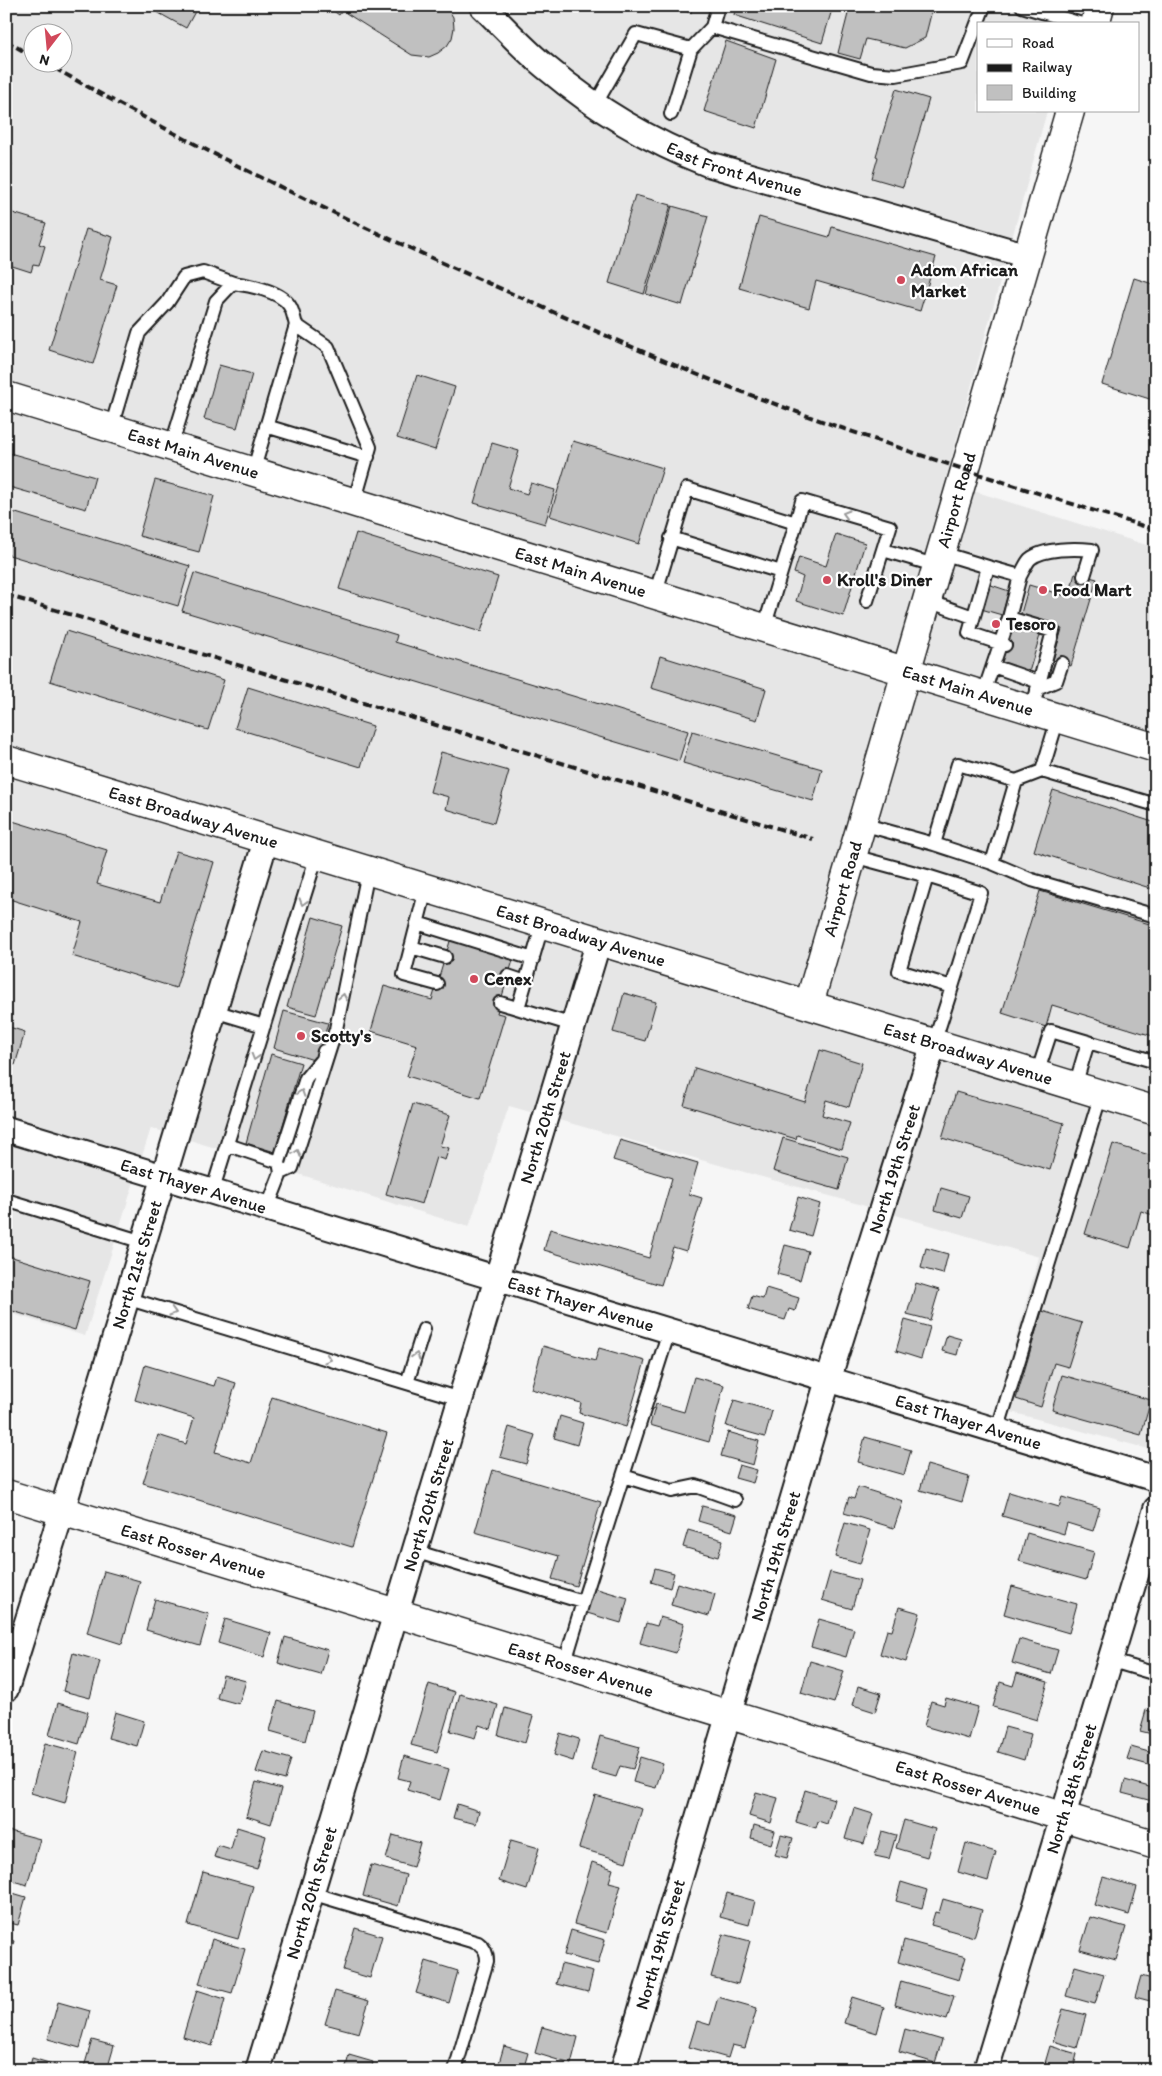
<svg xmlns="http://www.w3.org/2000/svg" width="1162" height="2076" viewBox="0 0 1162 2076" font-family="Itim,sans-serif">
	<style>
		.built { fill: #e6e6e6; fill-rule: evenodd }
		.building { fill: #c0c0c0; stroke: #1c1c1c }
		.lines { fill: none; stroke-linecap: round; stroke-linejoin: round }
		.lane-casing { stroke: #1c1c1c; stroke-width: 16 }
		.street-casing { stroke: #1c1c1c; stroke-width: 28 }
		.secondary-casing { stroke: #1c1c1c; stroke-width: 31 }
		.primary-casing { stroke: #1c1c1c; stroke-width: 31 }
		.lane { stroke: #fff; stroke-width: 12 }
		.street { stroke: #fff; stroke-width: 24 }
		.secondary { stroke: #fff; stroke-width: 28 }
		.primary { stroke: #fff; stroke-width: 28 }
		.rail { stroke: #1c1c1c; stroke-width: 4; stroke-dasharray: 8 4; stroke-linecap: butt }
		.oneway { stroke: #999 }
		.poi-dot { fill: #d1495b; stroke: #fff; stroke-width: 2 }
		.labels { text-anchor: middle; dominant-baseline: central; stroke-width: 4.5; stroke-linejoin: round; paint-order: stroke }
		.street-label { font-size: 18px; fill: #1c1c1c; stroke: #fff }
		.poi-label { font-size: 18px; font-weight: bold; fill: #1c1c1c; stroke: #fff; text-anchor: start }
	</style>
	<rect width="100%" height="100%" fill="#f6f6f6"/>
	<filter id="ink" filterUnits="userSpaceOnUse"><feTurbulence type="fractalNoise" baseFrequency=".02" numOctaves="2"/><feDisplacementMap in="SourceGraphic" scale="10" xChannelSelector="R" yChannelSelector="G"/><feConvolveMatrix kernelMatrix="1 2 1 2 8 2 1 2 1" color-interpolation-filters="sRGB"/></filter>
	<g filter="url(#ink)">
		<path class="built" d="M6,6H1076L1072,24H978V111H1047L945,482L1156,548V1451L996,1408L1039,1257L855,1203L509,1106L469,1227L151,1128L85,1336L6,1312ZM32,32H62V62H32Z"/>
		<path class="building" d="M146,6H198L186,28Z
			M327,6H345L339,15Z
			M349,6H446L453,17L454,28L452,38L447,46L438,53L429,57L412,55L346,13Z
			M669,6H693L691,13Z
			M736,6H833L822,43L734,15Z
			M850,6H927L931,14L925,38L905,48L866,39L860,59L838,53Z
			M726,41L776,59L756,128L704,111Z
			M896,89L929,99L903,187L872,178L878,157L876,156Z
			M6,163L12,164L6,182Z
			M635,195L671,205L644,294L609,283Z
			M672,206L708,216L682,305L646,294Z
			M6,211L46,223L39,244L45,246L39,266L33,265L31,272L6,264Z
			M759,217L829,237L832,227L936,257L920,311L816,281L809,308L739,288Z
			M86,229L113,237L100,280L117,285L93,364L49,350Z
			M1134,278L1156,285V401L1102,384Z
			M219,365L252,374L237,428L204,419Z
			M417,375L455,387L435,450L397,438Z
			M573,441L663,468L639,544L550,516Z
			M492,443L519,451L508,488L527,494L531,483L555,490L545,524L474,503Z
			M6,452L95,477L86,509L6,486Z
			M155,480L214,496L199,552L139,536Z
			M6,510L190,566L178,606L6,554Z
			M356,533L498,577L481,632L339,589Z
			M836,534L865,543L843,616L796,601L803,577L794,573L799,557L826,566Z
			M194,573L397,635L395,642L688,731L679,761L182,611Z
			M1075,573L1097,579L1071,666L1053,660L1062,629L1020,617L1029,585L1069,597Z
			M988,584L1009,591L1002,615L981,609Z
			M1012,621L1042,629L1029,672L999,664Z
			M66,631L224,680L208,730L50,681Z
			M660,656L766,689L757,720L651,688Z
			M248,687L373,726L361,767L235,728Z
			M692,731L822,769L813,801L683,763Z
			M441,752L509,771L494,823L446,809L449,797L430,792Z
			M1053,790L1156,823V890L1034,851Z
			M6,819L107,850L97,884L160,902L176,851L214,862L176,988L72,956L82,922L6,898Z
			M1040,891L1156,926V1037L1052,1005L1046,1027L1002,1013Z
			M313,917L342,926L316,1015L287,1007Z
			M451,938L514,957L497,1013L505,1015L480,1098L407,1076L417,1045L371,1031L384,986L432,1000Z
			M624,993L656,1002L645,1041L613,1032Z
			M284,1011L328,1023L317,1061L274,1048Z
			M6,1026L25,1032L15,1065L6,1063Z
			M820,1050L862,1063L849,1107L826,1100L822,1115L850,1123L842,1149L797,1135L796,1139L684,1105L695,1068L805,1102Z
			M271,1054L301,1063L275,1152L246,1143Z
			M956,1092L1064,1123L1050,1170L942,1138Z
			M413,1104L450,1115L440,1146L449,1148L445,1160L436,1157L422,1204L386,1194Z
			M783,1138L848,1157L839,1190L773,1171Z
			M620,1140L698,1163L689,1194L702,1198L686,1251L673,1247L661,1285L544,1250L550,1229L649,1258L672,1178L613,1160Z
			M1113,1144L1156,1157V1216L1141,1211L1130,1248L1085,1234Z
			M941,1188L969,1196L962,1218L935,1210Z
			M798,1197L820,1204L811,1236L789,1230Z
			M785,1245L808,1251L800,1280L777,1274Z
			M926,1248L948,1254L943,1274L921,1268Z
			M6,1255L90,1281L75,1330L6,1309Z
			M916,1283L939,1290L930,1320L907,1314Z
			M766,1288L799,1298L795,1311L789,1309L785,1320L748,1309L752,1296L763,1299Z
			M1042,1311L1082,1323L1068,1367L1054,1363L1041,1407L1016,1399Z
			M905,1320L930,1327L921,1359L896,1351Z
			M947,1335L961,1339L957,1355L942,1351Z
			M543,1346L595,1361L599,1348L645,1361L626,1427L579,1413L581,1403L531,1389Z
			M145,1365L214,1386L217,1377L236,1383L215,1452L251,1463L272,1397L387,1433L352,1547L143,1483L158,1435L186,1444L194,1418L135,1400Z
			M1062,1375L1151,1400L1141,1435L1052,1410Z
			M694,1377L724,1385L709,1442L650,1425L656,1404L684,1412Z
			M734,1400L772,1411L765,1437L726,1426Z
			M560,1416L583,1423L577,1445L554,1438Z
			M509,1427L535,1435L526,1464L500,1457Z
			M728,1432L759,1441L753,1465L721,1456Z
			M865,1437L911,1450L904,1475L858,1462Z
			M739,1465L757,1470L753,1483L735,1478Z
			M927,1465L969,1477L962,1502L920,1490Z
			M493,1470L601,1502L576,1586L552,1579L559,1556L475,1532Z
			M858,1487L903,1501L894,1528L844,1513L849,1497L854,1499Z
			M1009,1492L1059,1507L1062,1497L1100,1508L1093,1531L1067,1523L1064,1534L1002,1516Z
			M702,1506L737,1515L732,1531L698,1521Z
			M845,1523L870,1530L860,1564L835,1557Z
			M688,1530L723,1540L718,1557L683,1547Z
			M1027,1533L1094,1552L1086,1580L1019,1561Z
			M655,1568L674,1573L670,1588L651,1582Z
			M104,1571L140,1581L122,1644L87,1633Z
			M830,1572L860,1580L852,1609L822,1600Z
			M677,1583L715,1594L709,1616L671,1605Z
			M1012,1586L1077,1604L1069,1633L1004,1614Z
			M594,1588L628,1598L621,1623L587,1613Z
			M155,1599L209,1614L200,1646L146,1630Z
			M899,1607L920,1613L906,1662L880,1654L887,1630L892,1631Z
			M660,1617L684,1624L676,1653L640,1643L646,1623L657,1626Z
			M225,1619L271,1633L264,1657L218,1643Z
			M819,1619L854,1629L846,1657L811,1647Z
			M285,1637L328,1650L321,1675L278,1663Z
			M1019,1639L1058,1650L1051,1674L1012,1663Z
			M73,1653L100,1661L90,1698L63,1691Z
			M810,1661L844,1671L834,1703L801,1693Z
			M1017,1673L1048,1682L1037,1720L993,1707L1000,1682L1013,1686Z
			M223,1675L246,1681L239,1704L217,1698Z
			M429,1684L455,1692L437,1752L411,1745Z
			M858,1686L881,1693L875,1712L853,1705Z
			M460,1694L498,1705L491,1729L479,1725L475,1738L450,1731Z
			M946,1698L978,1707L969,1739L924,1726L931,1701L944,1705Z
			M278,1701L313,1711L305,1741L270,1731Z
			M58,1703L88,1712L79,1744L49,1735Z
			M505,1708L533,1716L525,1743L498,1735Z
			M1146,1710L1156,1713V1735L1140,1731Z
			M115,1712L144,1721L137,1746L108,1738Z
			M1005,1727L1031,1734L1024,1760L998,1752Z
			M560,1733L579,1739L573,1761L554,1755Z
			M600,1736L640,1747L633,1769L620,1766L616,1777L591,1770Z
			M45,1743L78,1752L65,1803L31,1793Z
			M1131,1747L1156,1754V1767L1127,1759Z
			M263,1751L291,1759L285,1780L256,1772Z
			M404,1756L449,1769L440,1800L407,1790L410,1781L398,1778Z
			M640,1757L663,1764L656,1788L633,1782Z
			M1125,1780L1156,1789V1802L1122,1793Z
			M256,1782L281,1789L271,1824L246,1816Z
			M805,1790L834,1799L827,1824L818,1821L816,1828L796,1822Z
			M756,1792L778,1798L771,1823L749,1816Z
			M595,1795L642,1809L626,1862L579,1848Z
			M457,1804L479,1811L476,1824L453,1818Z
			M854,1808L873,1814L864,1844L845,1839Z
			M904,1820L935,1829L927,1857L896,1848Z
			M754,1825L775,1831L771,1844L751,1838Z
			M237,1827L266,1836L257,1869L214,1857L218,1845L231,1849Z
			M10,1831L40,1839L27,1885L6,1879V1844Z
			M882,1831L896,1835L889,1859L875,1856Z
			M393,1835L420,1843L413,1867L386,1859Z
			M781,1835L793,1838L787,1858L775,1855Z
			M511,1840L539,1848L527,1890L499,1881Z
			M966,1843L996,1852L988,1881L958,1872Z
			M592,1862L613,1869L609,1882L621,1885L607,1933L574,1924Z
			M371,1865L406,1875L398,1906L363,1896Z
			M203,1872L253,1886L238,1939L188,1925Z
			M1103,1877L1137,1887L1129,1915L1094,1905Z
			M901,1882L927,1890L922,1908L896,1901Z
			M6,1891L26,1897L18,1925L6,1922Z
			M727,1893L755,1901L749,1925L720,1917Z
			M943,1899L982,1910L974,1937L931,1925L935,1912L939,1913Z
			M1090,1917L1126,1927L1116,1960L1080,1950Z
			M355,1928L382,1936L370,1978L343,1970Z
			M571,1930L605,1940L598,1964L564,1955Z
			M723,1934L750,1941L738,1984L711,1977Z
			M6,1939L14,1941L6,1967Z
			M212,1939L245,1949L232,1993L199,1984Z
			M904,1940L966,1957L959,1980L898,1962Z
			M426,1961L458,1971L449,2003L416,1993Z
			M561,1964L593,1972L588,1992L556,1984Z
			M1075,1966L1104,1974L1095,2004L1066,1996Z
			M1141,1976L1156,1980L1154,2002L1135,1997Z
			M901,1981L954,1996L947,2020L895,2005Z
			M197,1990L225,1999L212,2046L183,2037Z
			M335,1991L369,2001L359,2033L325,2024Z
			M718,1997L757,2008L745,2048L732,2045L728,2058L689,2047L697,2021L710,2025Z
			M852,1997L884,2007L877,2033L844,2023Z
			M58,2002L90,2011L80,2048L48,2039Z
			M1063,2009L1086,2015L1077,2048L1053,2041Z
			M542,2027L578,2037L571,2064L535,2053Z
			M905,2029L942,2040L935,2063L899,2052Z
			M92,2040L114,2046L107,2070H93L84,2067Z
			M504,2046L528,2053L523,2070L499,2063Z
			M1050,2046L1077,2054L1073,2070H1043Z
			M349,2055L373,2062L371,2070H345Z
			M32,2058L56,2065L55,2070H29Z
			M684,2062L712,2070H682Z
			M176,2063L200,2070H174Z
			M540,2066L555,2070H539Z"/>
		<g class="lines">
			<g class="lane-casing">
				<path id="lane" d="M718,6L712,27L871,73L896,75L962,63L984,6
					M1022,6L1082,24
					M595,105L636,34L691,49L712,27
					M671,114L691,49
					M296,325L328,347L370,447L354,503
					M266,426L368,457
					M111,428L139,333L167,303L184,277L203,272L233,283
					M171,447L216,301L233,283C249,285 280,291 289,305C293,310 294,319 296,325L253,472
					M796,523L802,501L890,527L867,601
					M671,538L781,572
					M883,550L938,566
					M942,553L988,567
					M1020,576C1023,571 1026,563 1030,559C1043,548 1076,548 1092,550L1084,576
					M655,595L687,489L796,523L764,628
					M928,601L973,617
					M1005,645L969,633L988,567L1020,576L1009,618
					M993,666L1039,682
					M1037,689L1056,681L1062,663
					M983,695L1009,618L1053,631L1032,710
					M1058,718L1042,771L1156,805
					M862,824L934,844L958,764L1016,781L1042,771
					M934,844L992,863L1016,781
					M853,856L927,876L899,971L952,987L981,893L927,876
					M992,863L1032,880L1156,916
					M426,889L404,975L437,984
					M417,923L533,959
					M411,947L445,957
					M508,976L526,982
					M500,1003L573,1025
					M518,1008L543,923
					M214,1011L264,1026
					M934,1043L952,987
					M1037,1074L1051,1031L1156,1062
					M1075,1086L1088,1042
					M228,1145L279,1162
					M281,1173L279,1162L306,1078L322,1059L324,1051
					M212,1192L317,855
					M6,1200L143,1242
					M267,1209L281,1173L292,1168L336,1029L368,872
					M126,1298L460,1399
					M407,1383L424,1329
					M997,1431L1101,1094
					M623,1476L672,1491L696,1486L735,1500
					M414,1551L583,1602L669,1331
					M1109,1660L1156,1674
					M564,1665L583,1602
					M311,1893L478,1943C485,1948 487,1953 487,1961L455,2070"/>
			</g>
			<g class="street-casing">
				<g id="street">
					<path id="s1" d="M482,6C504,27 524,50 548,69C597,110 649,141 708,164L1028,256"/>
					<path id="s2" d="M6,1129L1156,1479"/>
					<path id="s3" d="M6,1689L62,1511L266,840"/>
					<path id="s4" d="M258,2070L599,940"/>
					<path id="s5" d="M623,2070L828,1380L934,1043"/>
					<path id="s6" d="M986,2070L1156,1509"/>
				</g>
			</g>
			<g class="secondary-casing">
				<g id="secondary">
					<path d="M1095,24L1100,6"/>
					<path id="s7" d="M6,760L1156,1111"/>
					<path id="s8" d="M809,1004L1070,111"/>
					<path id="s9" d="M6,1494L1156,1845"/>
				</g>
			</g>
			<g class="primary-casing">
				<g id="primary">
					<path id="s10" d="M6,396L1156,748"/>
				</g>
			</g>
			<use href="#lane" class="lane"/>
			<use href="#street" class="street"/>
			<use href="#secondary" class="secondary"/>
			<use href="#primary" class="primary"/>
			<path class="rail" d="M6,41L32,56
				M44,62C201,152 363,229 529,301C584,326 640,351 696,374C846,433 1001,482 1156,530
				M6,595L813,839"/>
		</g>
		<defs><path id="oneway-chevron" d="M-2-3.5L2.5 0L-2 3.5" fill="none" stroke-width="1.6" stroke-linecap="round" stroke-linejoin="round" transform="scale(1.25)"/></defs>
		<g class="oneway">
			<use href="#oneway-chevron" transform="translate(846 514) rotate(-164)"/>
			<use href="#oneway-chevron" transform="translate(303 902) rotate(107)"/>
			<use href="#oneway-chevron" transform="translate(343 997) rotate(-79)"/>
			<use href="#oneway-chevron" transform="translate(255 1057) rotate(107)"/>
			<use href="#oneway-chevron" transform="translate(301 1093) rotate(-72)"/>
			<use href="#oneway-chevron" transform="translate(297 1153) rotate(-72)"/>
			<use href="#oneway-chevron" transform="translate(173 1312) rotate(16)"/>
			<use href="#oneway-chevron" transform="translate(416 1356) rotate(-73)"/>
			<use href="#oneway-chevron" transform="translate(328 1359) rotate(17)"/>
		</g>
	</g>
	<g class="poi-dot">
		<circle cx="901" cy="280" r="5"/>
		<circle cx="827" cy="580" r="5"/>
		<circle cx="1043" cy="590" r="5"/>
		<circle cx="996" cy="624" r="5"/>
		<circle cx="474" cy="979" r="5"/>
		<circle cx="301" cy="1036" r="5"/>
	</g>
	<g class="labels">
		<g class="street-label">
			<text stroke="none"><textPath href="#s1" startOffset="305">East Front Avenue</textPath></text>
			<text stroke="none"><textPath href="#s10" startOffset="196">East Main Avenue</textPath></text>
			<text stroke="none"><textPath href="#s8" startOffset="525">Airport Road</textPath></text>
			<text stroke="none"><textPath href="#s10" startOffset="601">East Main Avenue</textPath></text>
			<text stroke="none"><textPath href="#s10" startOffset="1006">East Main Avenue</textPath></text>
			<text stroke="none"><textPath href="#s7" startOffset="196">East Broadway Avenue</textPath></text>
			<text stroke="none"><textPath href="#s8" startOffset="120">Airport Road</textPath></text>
			<text stroke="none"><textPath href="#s7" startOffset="601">East Broadway Avenue</textPath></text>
			<text stroke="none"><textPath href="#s7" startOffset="1006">East Broadway Avenue</textPath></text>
			<text stroke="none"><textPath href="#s4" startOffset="995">North 20th Street</textPath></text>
			<text stroke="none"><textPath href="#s5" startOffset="941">North 19th Street</textPath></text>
			<text stroke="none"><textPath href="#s2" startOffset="196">East Thayer Avenue</textPath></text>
			<text stroke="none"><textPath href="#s3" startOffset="444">North 21st Street</textPath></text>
			<text stroke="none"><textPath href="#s2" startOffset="601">East Thayer Avenue</textPath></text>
			<text stroke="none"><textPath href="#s2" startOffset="1006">East Thayer Avenue</textPath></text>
			<text stroke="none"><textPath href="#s4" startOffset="590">North 20th Street</textPath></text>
			<text stroke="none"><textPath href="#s9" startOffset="196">East Rosser Avenue</textPath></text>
			<text stroke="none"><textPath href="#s5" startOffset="536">North 19th Street</textPath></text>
			<text stroke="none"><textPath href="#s9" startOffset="601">East Rosser Avenue</textPath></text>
			<text stroke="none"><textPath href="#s9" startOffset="1006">East Rosser Avenue</textPath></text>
			<text stroke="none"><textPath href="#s6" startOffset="294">North 18th Street</textPath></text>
			<text stroke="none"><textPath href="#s4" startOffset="185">North 20th Street</textPath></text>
			<text stroke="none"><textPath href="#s5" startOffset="131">North 19th Street</textPath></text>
		</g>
		<g class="poi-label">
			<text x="911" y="270">Adom African<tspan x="911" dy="21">Market</tspan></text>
			<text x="837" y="580">Kroll's Diner</text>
			<text x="1053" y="590">Food Mart</text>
			<text x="1006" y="624">Tesoro</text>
			<text x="484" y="979">Cenex</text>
			<text x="311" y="1036">Scotty's</text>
		</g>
	</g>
	<rect width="1162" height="2076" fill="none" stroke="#fff" stroke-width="25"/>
	<rect x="12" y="12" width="1137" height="2051" fill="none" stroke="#1c1c1c" stroke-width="2" filter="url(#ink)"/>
	<rect x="977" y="22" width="162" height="90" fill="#ffffff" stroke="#a4a4a4"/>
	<rect x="987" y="39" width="25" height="8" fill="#ffffff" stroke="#a4a4a4"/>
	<text x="1022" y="48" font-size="15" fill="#1c1c1c">Road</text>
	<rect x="987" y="64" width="25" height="8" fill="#1c1c1c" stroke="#a4a4a4"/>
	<text x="1022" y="72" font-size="15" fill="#1c1c1c">Railway</text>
	<rect x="987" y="85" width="25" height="15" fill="#c0c0c0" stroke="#a4a4a4"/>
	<text x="1022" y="98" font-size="15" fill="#1c1c1c">Building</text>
	<g transform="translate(48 48) rotate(196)"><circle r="24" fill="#ffffff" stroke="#a4a4a4"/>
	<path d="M0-4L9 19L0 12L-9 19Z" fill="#d1495b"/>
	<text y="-8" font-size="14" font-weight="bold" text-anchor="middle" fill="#1c1c1c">N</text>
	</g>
</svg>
